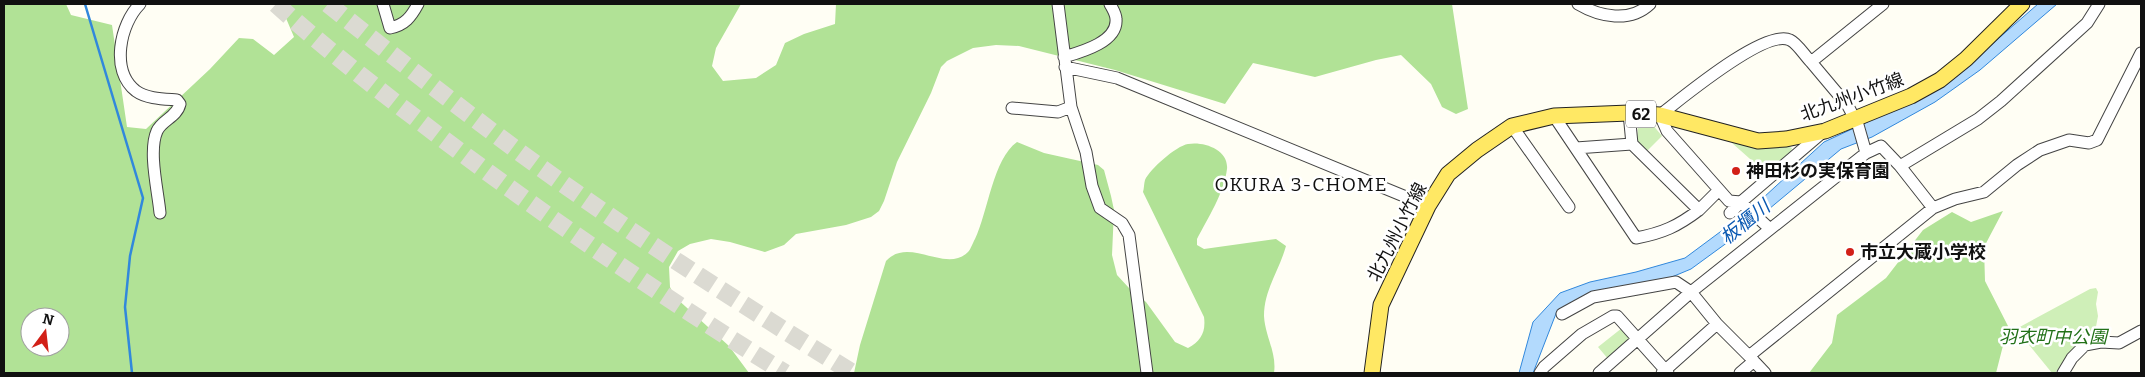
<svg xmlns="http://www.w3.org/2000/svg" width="2145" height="377" viewBox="0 0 2145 377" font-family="Bitter,'Noto Sans JP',serif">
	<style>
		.green { fill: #cfefb8 }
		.forest { fill: #b1e296; fill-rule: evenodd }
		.water { fill: #b3dafd; stroke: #3188dc }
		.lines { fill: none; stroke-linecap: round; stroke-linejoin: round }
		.stream { stroke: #3188dc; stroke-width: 2.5 }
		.highway-tunnel { stroke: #dbdad2; stroke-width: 18; stroke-dasharray: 18 9; stroke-linecap: butt }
		.minor-casing { stroke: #444; stroke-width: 13 }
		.major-casing { stroke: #222; stroke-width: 17 }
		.minor { stroke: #fff; stroke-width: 11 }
		.major { stroke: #ffe864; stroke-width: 15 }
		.poi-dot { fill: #d22017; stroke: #fff; stroke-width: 2 }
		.labels { text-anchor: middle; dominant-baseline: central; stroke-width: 5; stroke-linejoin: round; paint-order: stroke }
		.shield { fill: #fff; stroke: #585858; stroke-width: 1 }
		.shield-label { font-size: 16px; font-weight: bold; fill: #111 }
		.street-label { font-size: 18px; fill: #111; stroke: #fff }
		.poi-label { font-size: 18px; font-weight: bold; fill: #111; stroke: #fff; text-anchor: start }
		.park-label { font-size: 18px; font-style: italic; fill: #227118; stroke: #fff }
		.neighbourhood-label { font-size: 19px; letter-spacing: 1px; fill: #111; stroke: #fff }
		.water-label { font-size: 19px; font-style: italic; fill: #0a59b2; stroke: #fff }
	</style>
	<rect width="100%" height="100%" fill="#fffef4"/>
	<path class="green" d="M1652,124L1662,136L1646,152L1637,143L1638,125Z
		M1732,143L1765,147L1787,146L1792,148L1791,151L1767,174Z
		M2096,288L2098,292L2096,304L2098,316L2095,332L2088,338L2079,341L2055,373H2052L2016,329L2090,289Z
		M1622,328L1632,339L1609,360L1598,347Z"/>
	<path class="forest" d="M4,4H66L71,15L112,25L127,127L146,129L210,69L239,38L253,39L274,55L294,37L280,4H741L716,48L712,66L723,81L756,78L776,65L785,43L804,34L835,24L836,4H1452L1468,109L1456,114L1442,107L1431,84L1401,55L1376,60L1315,77L1253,63L1225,104L1115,70L1019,46L996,45L973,48L947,61L941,67L931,93L897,162L884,201L879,211L871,217L846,225L796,234L784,245L765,252L730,242L711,239L690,244L678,251L669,267L670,287L675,297L729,346L749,373H4ZM30,317H60V347H30Z
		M1017,142L1044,153L1098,165L1104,170L1111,196L1114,210L1112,255L1117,275L1129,288L1146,302L1175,342L1188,348C1201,341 1206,332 1204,317L1143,192C1144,189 1144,183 1145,180C1150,169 1176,146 1188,144C1204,141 1229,150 1227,169C1224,193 1208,218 1197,239V245L1204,249L1276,239L1286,246C1279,271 1264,290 1264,316C1265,336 1277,353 1274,373H854L860,345L886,261C909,236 946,274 968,252C971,249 973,242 975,239C988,212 993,159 1017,142Z
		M2003,211L1984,247L1985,281L2008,326L1996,373H1809L1832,343L1837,315L1886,278L1923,230L1952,212L1971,222Z"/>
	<path class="water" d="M2038,4H2057L1980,70L1935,102L1872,137L1841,149L1739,234L1691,269L1667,279L1557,311L1533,373H1519L1533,322L1560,293L1590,282L1636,272L1685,258L1751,209L1824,142L1919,98L1961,71Z"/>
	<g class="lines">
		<path class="stream" d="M85,4L143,198L130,256L125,307L132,373"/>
		<path class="highway-tunnel" d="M276,4C330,53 389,98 447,142C556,224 669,301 785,373
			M328,4C397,59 466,113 537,165C639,239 746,307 853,373"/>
		<g class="minor-casing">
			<path id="minor" d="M140,4C120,24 110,71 136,91C147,99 165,99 177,100L180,104C177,117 162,120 157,131C148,151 158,191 160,213
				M383,4L390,28C405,25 411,17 418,4
				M1058,4L1071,107L1086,152L1092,186L1100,208L1122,223L1129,235L1147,373
				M1578,4C1600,17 1630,23 1650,4
				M1064,57C1081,52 1118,42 1116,19C1116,14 1112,8 1110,4
				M1811,62C1805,56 1797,43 1790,40C1765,28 1681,99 1660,115L1667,131L1729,201L1741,202L1824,131
				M1065,67L1117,78L1428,206
				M1012,108L1058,112L1071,107
				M1554,116L1636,238C1663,233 1678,226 1699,210L1632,144L1629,113
				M1512,126L1569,207
				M1576,148L1632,144
				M1866,153L1858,125L1848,106L1811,62L1883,4
				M1900,166L1978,119L2001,101L2087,23L2099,4
				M1699,210L1719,190
				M1730,213L1741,202L1770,229
				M1562,314L1593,297L1676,282L1691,292L1599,373
				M1717,324L1749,356
				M1540,373L1544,367L1582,334L1613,316H1617L1668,373
				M1662,373L1717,324L1691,292L1866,153L1881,146L1900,166L1933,208
				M1740,373L1754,361
				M1765,373L1749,356L1933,208L1955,199L1984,192L2017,165L2040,150L2069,140L2089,143L2097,140L2141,53
				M2063,373L2072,358L2085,345L2101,342L2119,343L2141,331"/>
		</g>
		<g class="major-casing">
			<path id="major" d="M1372,373L1381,305L1428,206L1448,174L1477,150L1512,126L1554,116L1629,113L1660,115L1758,141L1786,139L1825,131L1911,96L1940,80L1966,59L2022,4"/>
		</g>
		<use href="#minor" class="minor"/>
		<use href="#major" class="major"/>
	</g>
	<g class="poi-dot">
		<circle cx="1736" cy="171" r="5"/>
		<circle cx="1850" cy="252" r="5"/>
	</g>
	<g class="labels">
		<rect class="shield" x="1626" y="100.5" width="30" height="27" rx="4"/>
		<g class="shield-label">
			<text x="1641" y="114">62</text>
		</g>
		<g class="street-label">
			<text transform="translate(1852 97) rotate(-20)">北九州小竹線</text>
			<text transform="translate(1397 232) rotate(-63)">北九州小竹線</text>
		</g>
		<g class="poi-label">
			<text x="1746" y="171">神田杉の実保育園</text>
			<text x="1860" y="252">市立大蔵小学校</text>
		</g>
		<g class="park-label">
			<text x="2053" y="337">羽衣町中公園</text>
		</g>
		<g class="neighbourhood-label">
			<text x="1301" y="184">OKURA 3-CHOME</text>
		</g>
		<g class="water-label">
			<text transform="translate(1745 222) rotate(-39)">板櫃川</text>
		</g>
	</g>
	<rect width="2145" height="377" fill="none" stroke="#111111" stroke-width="10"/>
	<g transform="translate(45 332) rotate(15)"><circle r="24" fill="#ffffff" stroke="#a0a0a0"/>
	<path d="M0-4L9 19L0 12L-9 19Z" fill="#d22017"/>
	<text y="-8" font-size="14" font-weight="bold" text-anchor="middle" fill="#111111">N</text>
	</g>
</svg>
